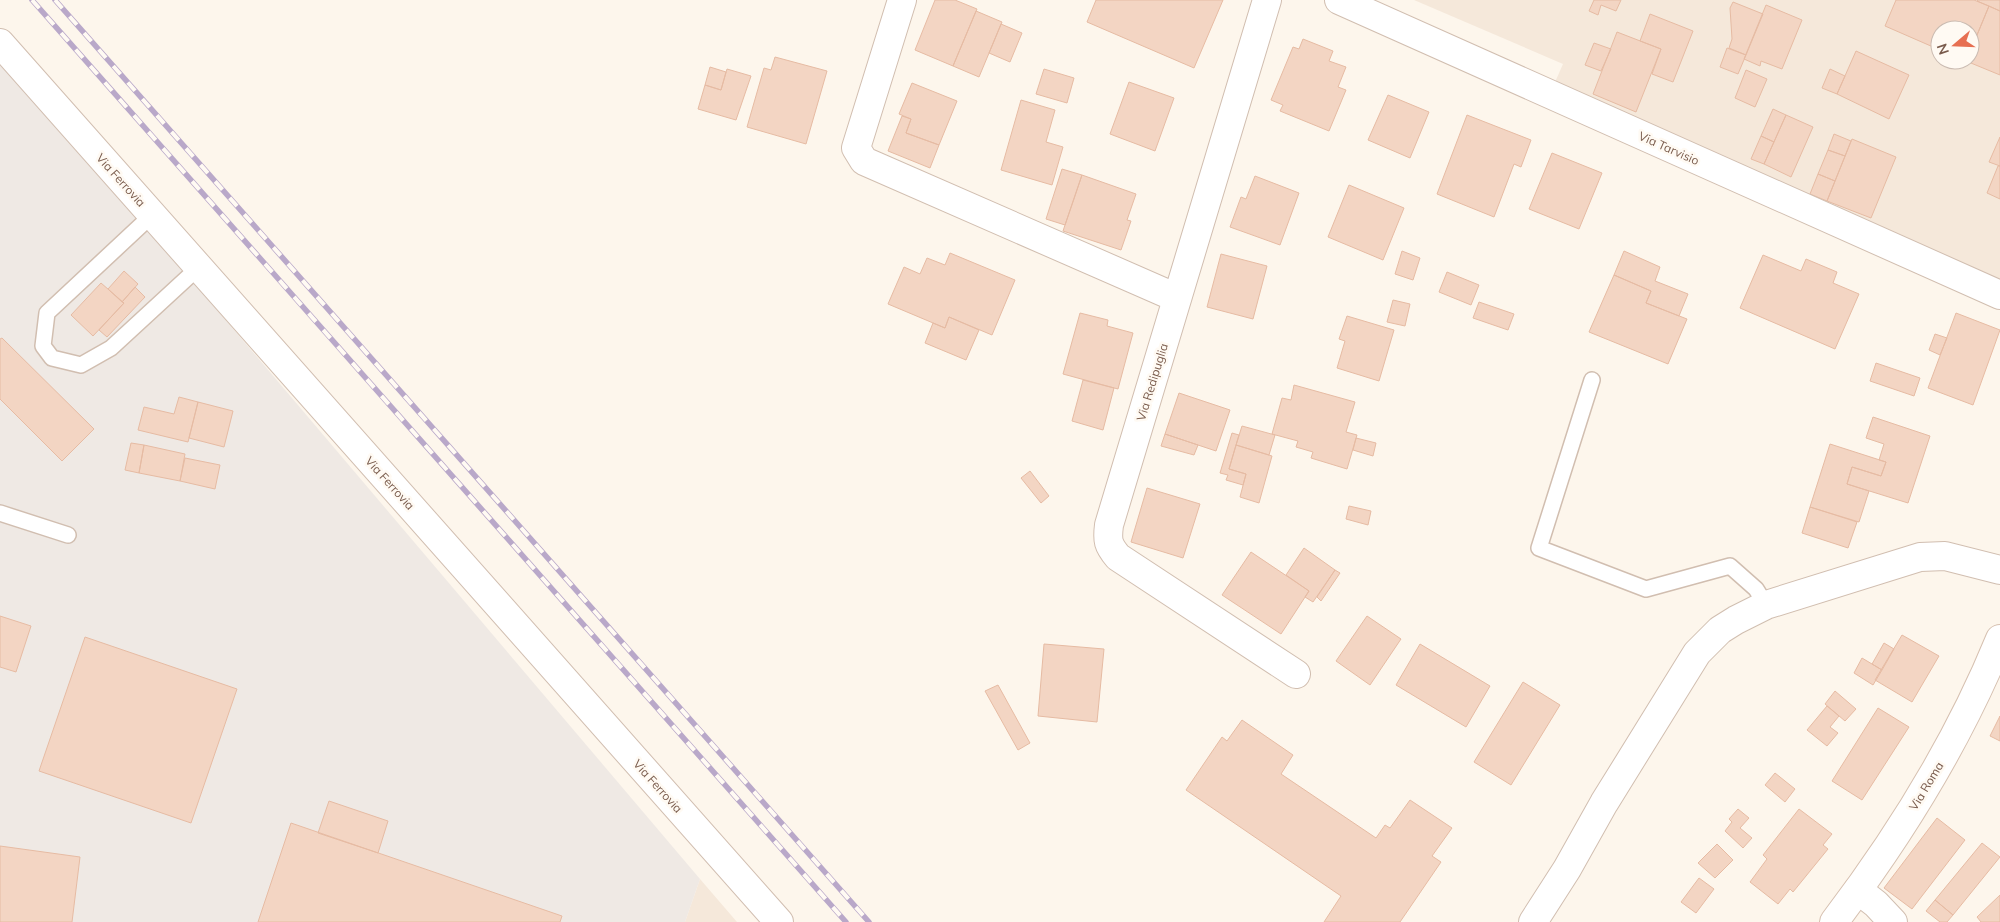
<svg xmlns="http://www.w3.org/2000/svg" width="2000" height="922" viewBox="0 0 2000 922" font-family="Mulish,sans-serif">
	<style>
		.residential { fill: #f5e8da; fill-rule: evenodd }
		.industrial { fill: #efe9e4 }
		.building { fill: #f3d5c3; stroke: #e6bba3 }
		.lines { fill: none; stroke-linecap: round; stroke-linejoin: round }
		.lane-casing { stroke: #d1beb0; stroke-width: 18 }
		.street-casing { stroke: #d1beb0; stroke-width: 30 }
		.secondary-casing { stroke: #d6c0b0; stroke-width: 30 }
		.lane { stroke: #fff; stroke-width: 15 }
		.street { stroke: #fff; stroke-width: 28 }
		.secondary { stroke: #fff; stroke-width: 28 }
		.rail-casing { stroke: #b9a8c9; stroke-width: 5.5 }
		.rail { stroke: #fffaf3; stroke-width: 4; stroke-dasharray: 11; stroke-linecap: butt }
		.labels { text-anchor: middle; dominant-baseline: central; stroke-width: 5; stroke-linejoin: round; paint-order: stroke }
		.street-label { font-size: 12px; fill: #7a5c4d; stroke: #fffaf3 }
	</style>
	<rect width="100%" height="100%" fill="#fdf6ec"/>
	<path class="residential" d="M1414,0H2000V285L1552,89L1563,64ZM1940,30H1970V60H1940Z
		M700,879L737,922H685Z"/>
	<path class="industrial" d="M0,54L700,879L685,922H0Z"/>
	<path class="building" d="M935,0H955L977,9L953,66L915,50Z
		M1096,0H1223L1194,68L1087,22Z
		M1594,0H1621L1616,11L1601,5L1598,15L1589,11Z
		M1896,0H1974L1989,6L1970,52V30H1940V50L1885,26Z
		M1978,0H2000V11L1977,1Z
		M1733,2L1763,14L1746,55L1729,48L1732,39L1730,8Z
		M1766,5L1802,20L1782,69L1761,61L1760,66L1744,59Z
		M1989,6L2000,11V75L1966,61L1970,60V52Z
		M976,11L1002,22L979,77L953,66Z
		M1650,14L1693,31L1673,82L1652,74L1661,49L1640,41Z
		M1001,24L1022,33L1010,62L989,53Z
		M1617,32L1661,49L1636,112L1593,94Z
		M1303,39L1333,51L1329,61L1346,67L1338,87L1346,90L1329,131L1280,111L1283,105L1271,100L1293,47L1299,49Z
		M1594,43L1611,49L1601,71L1585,65Z
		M1727,48L1746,55L1738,74L1720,67Z
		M1856,51L1909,75L1889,119L1837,94Z
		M775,57L827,71L806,144L747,127L764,68L771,70Z
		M710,67L726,72L721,90L705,85Z
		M727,69L751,76L736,120L698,109L705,85L721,90Z
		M1044,69L1074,78L1067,103L1036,94Z
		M1830,69L1845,76L1837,94L1822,88Z
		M1746,70L1767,79L1755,107L1735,98Z
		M1129,82L1174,98L1155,151L1110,134Z
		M912,83L957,101L939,145L906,133L911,119L899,114Z
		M1388,95L1429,112L1410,158L1368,140Z
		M1021,100L1055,110L1046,142L1063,147L1052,185L1001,170Z
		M1773,109L1786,115L1774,142L1761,136Z
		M1467,115L1531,140L1521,167L1514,164L1494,217L1437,194Z
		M1786,115L1813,127L1791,177L1764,164Z
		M902,116L911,119L906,133L939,145L930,168L888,151Z
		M1834,134L1851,141L1845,156L1828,150Z
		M1761,136L1774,142L1764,164L1751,159Z
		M2000,137V166L1989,162Z
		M1852,139L1896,157L1871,218L1827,201Z
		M1828,150L1845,156L1835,181L1818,174Z
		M1552,153L1602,173L1579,229L1529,209Z
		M1998,166H2000V199L1987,193Z
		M1062,169L1082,175L1065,225L1046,219Z
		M1818,174L1835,181L1827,201L1810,194Z
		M1082,175L1136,194L1127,220L1131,221L1121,250L1063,231Z
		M1255,176L1299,193L1280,245L1230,227L1241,197L1246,199Z
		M1349,185L1404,208L1383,260L1328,237Z
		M1402,251L1420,258L1413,280L1395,274Z
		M1624,251L1660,267L1655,281L1688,294L1679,316L1646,303L1651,291L1614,275Z
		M950,253L1015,280L992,335L949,317L945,328L888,304L904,267L920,274L927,258L945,265Z
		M1221,254L1267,266L1253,319L1207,307Z
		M1763,255L1801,271L1806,259L1837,272L1833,283L1859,294L1835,349L1740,308Z
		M124,271L138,284L122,302L108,289Z
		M1447,272L1479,285L1471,305L1439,292Z
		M1614,275L1651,291L1646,303L1687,319L1668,364L1589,332Z
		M101,283L124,303L93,336L71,315Z
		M135,287L145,297L107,337L99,330L124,303L122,302Z
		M1393,300L1410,304L1405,326L1387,322Z
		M1479,302L1514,314L1508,330L1473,318Z
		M1080,313L1108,320L1107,326L1133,333L1118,389L1063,374Z
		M1956,313L2000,330L1973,405L1928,388Z
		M1347,316L1394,330L1379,381L1337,368L1345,341L1339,339Z
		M949,317L979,330L966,360L925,343L933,323L945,328Z
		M1935,334L1947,338L1940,355L1929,350Z
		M2,338L94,429L62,461L0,399V339Z
		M1876,363L1920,378L1914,396L1870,381Z
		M1083,380L1114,388L1103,430L1072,421Z
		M1294,385L1355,402L1346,432L1357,435L1347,469L1311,458L1313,452L1296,447L1298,441L1272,434L1282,398L1291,400Z
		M1179,393L1230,410L1216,451L1165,434Z
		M179,397L198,402L188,442L138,430L144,407L174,414Z
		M198,402L233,411L224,447L189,438Z
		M1873,417L1930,436L1908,503L1847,484L1852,467L1881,476L1886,462L1879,460L1884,444L1866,438Z
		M1242,426L1275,435L1269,455L1236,445Z
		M1232,433L1239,435L1229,469L1246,474L1243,485L1226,480L1228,475L1220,473Z
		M1165,434L1198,445L1194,455L1161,446Z
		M1356,438L1376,443L1373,456L1353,450Z
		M131,443L144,445L139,473L125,470Z
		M1830,444L1886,462L1881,476L1852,467L1847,484L1869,491L1859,522L1810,507Z
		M144,445L185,454L180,481L139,473Z
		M1236,445L1272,456L1259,503L1240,497L1246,474L1229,469Z
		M185,458L220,465L215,489L180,481Z
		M1030,471L1049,496L1041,503L1021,478Z
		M1147,488L1200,504L1183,558L1131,542Z
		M1349,506L1371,511L1368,525L1346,519Z
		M1810,507L1857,522L1848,548L1802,533Z
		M1304,548L1335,570L1313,602L1305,597L1309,591L1286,575Z
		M1251,552L1309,591L1281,634L1222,595Z
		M1335,570L1340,573L1321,601L1317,597Z
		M0,616L31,626L16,672L0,667Z
		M1367,616L1401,639L1370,685L1336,661Z
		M1902,635L1939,656L1912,702L1875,680Z
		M85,637L237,689L191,823L39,771Z
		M1884,643L1894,649L1882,670L1872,664Z
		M1044,644L1104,649L1097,722L1038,716Z
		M1420,644L1490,686L1466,727L1396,685Z
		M1862,658L1882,670L1873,685L1854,673Z
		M1523,682L1560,705L1511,785L1474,762Z
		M998,685L1030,743L1018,750L985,691Z
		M1835,691L1856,709L1845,721L1825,704Z
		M1827,706L1839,716L1830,727L1838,733L1827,746L1807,730Z
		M1878,708L1909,727L1862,800L1832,781Z
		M2000,716V741L1990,736Z
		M1242,720L1293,755L1281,774L1376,838L1385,825L1390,828L1410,800L1452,828L1432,856L1441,862L1400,922H1324L1341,896L1186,790L1222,737L1227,741Z
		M1775,773L1795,789L1785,802L1765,785Z
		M329,801L388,821L378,853L318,833Z
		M1738,809L1749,818L1740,828L1752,838L1743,848L1725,831L1732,822L1729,819Z
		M1799,809L1832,834L1823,845L1828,849L1793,892L1790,889L1778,904L1750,882L1767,859L1763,855Z
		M1937,818L1965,840L1912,909L1884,888Z
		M291,823L562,916L560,922H258Z
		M1982,843L2000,857L1953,915L1935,900Z
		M1717,844L1733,860L1715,878L1698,863Z
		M0,846L80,857L72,922H0Z
		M1699,878L1714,889L1696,913L1681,902Z
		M2000,895V922H1981L1977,917Z
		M1935,900L1953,915L1947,922H1940L1926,911Z"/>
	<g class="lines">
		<g class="lane-casing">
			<path id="lane" d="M152,215L47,313L43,346L52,358L81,365L111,348L199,267
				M1592,380L1539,548L1646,589L1730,566L1756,589L1766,605
				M0,513L68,535"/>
		</g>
		<g class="street-casing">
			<path id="street" d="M902,0L856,148L864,161L1177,298
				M1267,0L1109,525C1107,541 1108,545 1118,557L1296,674
				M1339,0L2000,295
				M0,43L779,922
				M1858,890L1876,904L1893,922
				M1533,922L1567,869L1604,803L1697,653L1720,630L1736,620L1766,605L1920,557L1945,556L2000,570"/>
		</g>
		<g class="secondary-casing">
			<path id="secondary" d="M1834,922C1901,834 1958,742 2000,639"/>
		</g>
		<use href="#lane" class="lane"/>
		<use href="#street" class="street"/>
		<use href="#secondary" class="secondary"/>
		<g class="rail-casing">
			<path id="rail" d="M32,0L846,922
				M55,0L869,922"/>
		</g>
		<use href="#rail" class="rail"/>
	</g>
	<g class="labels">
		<g class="street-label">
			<text transform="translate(1669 148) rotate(24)">Via Tarvisio</text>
			<text transform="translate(121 180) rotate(48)">Via Ferrovia</text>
			<text transform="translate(1152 382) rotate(-73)">Via Redipuglia</text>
			<text transform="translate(390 483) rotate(48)">Via Ferrovia</text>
			<text transform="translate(658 786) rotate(48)">Via Ferrovia</text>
			<text transform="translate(1926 786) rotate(-59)">Via Roma</text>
		</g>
	</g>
	<g transform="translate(1955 45) rotate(251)"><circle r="24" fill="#fffaf3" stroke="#cabbb1"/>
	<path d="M0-4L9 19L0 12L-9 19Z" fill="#e76f51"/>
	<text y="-8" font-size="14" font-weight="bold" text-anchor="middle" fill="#7a5c4d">N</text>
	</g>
</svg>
